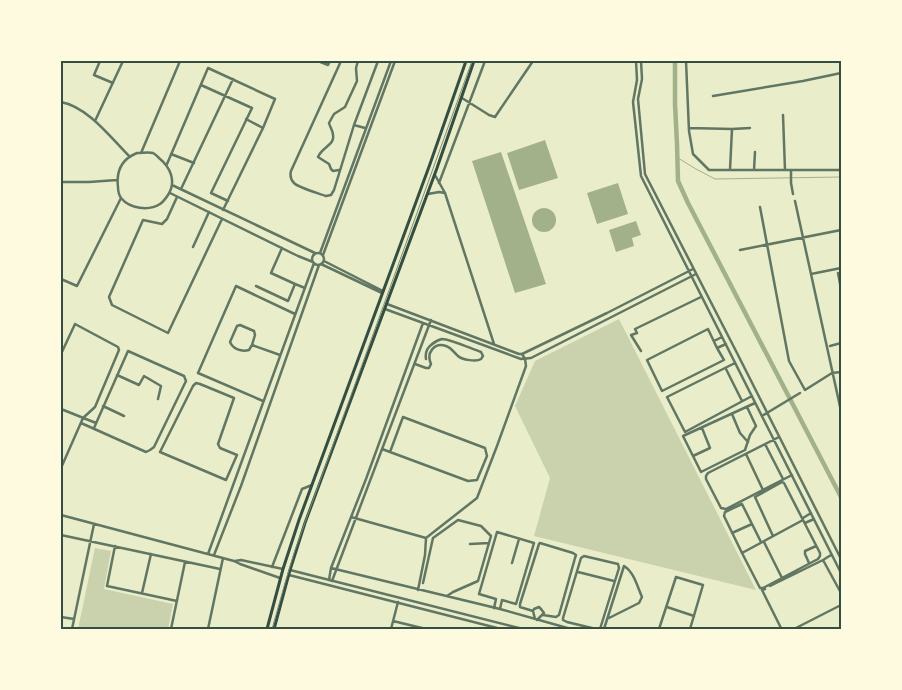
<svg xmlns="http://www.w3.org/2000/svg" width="902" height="690" viewBox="0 0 902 690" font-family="Cabin,sans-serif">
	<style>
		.green { fill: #cad2ad }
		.water { fill: #a3b18a }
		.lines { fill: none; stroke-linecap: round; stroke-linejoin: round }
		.stream { stroke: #a3b18a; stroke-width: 1 }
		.canal { stroke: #a3b18a; stroke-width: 4.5 }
		.minor { stroke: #617663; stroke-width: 2.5 }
		.tertiary { stroke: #617663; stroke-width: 2.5 }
		.secondary { stroke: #344e41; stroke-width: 3 }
		.rail { stroke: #7c8e77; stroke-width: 1 }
		.neatline { fill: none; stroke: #344e41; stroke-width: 2 }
	</style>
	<rect width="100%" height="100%" fill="#e9edc9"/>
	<path class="green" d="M619,319L756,590L534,536L550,478L515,406L535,361Z
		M95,548L111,551L104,589L173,604L168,629H78Z"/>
	<path class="water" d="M545,140L558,178L519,190L507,153Z
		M501,152L546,284L515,293L472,161Z
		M618,183L628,214L597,224L587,193Z
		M532 220a12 12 0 1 1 24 0a12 12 0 1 1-24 0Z
		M636,221L641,235L632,238L634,246L616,252L609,230Z"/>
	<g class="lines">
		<path class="stream" d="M678,158L696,169L715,179L841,177"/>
		<path class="canal" d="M675,61V104L677,144L678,181L688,203L841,497"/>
		<path class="minor" d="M100,61L94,75L113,83
			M318,61L328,65L330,61
			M341,61L291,171C290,175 290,179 294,183C299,188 318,193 326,196L331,195L334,190L354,125L378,61
			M636,61L637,80L633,102L641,176L841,573
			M641,61L642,79L638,99L645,174L737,353L841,559
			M686,61L689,131L693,154L709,170H841
			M201,85L252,108L211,193L228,201
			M713,96L803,81L841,73
			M462,98L489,115L495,117L497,114L533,61
			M61,102C88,107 111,138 129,156
			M783,115L785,170
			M246,119L263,128
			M95,121L123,61
			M354,125L365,128
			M689,128L732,129L730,170
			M732,129L750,128
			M137,153C142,153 149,152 153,153C155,154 157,156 159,158C170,167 177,181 168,195C166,198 163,202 160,204C149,211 130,209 121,198C119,195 118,190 118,187C116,171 122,159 137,153Z
			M141,153L180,61
			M171,154L194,163
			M167,164L208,68L275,99L263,128L223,210
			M339,170L333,171L331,169L329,164L318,157C322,147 335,145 333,135C333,131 330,127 329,123L334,114L345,107L357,81L356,68L358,61
			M754,170L755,152
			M791,170V183L793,194
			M435,175L445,193L494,344
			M61,182H89L117,180
			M439,183L485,61
			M172,185L315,253
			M181,189L233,79
			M170,193L298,256L313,262
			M428,194L439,192L445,193
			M177,197L167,219L162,224L143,220L109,297L112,305L168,333L222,219
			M795,201L841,411
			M760,207L789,361L805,390L832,373L841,372
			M193,247L209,212
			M740,250L841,230
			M312 259a6 6 0 1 1 12 0a6 6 0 1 1-12 0Z
			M320,253L391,61
			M323,255L395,61
			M324,261L383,291
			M321,264L382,293
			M838,273L841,289
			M811,274L841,268
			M61,279L77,286L121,198
			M295,284L305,288
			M256,286L288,301L295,284L271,273L282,248
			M387,304L519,354H522L607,313L693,269
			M385,309L521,359L531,358L696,274
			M714,341L722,337
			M252,345L255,335L254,331L240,325L237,326L230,342C233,349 241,352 249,350L252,345L280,355
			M830,346L841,343
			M717,348L708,329L647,360L662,391L724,360L717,348L726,344
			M641,351L631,335L637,333L635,329L701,297
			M61,354L75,324L118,347L119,350L95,407L83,418L61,468
			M735,363L667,397L685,432L752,396
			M415,364L426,368H429L431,364C426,353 434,342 446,346C452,348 454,353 458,356C462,360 477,362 481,359C482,358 482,357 483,356L481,352C472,349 450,339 442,339C438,340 434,342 431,345C426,349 425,353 426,359
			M726,369L742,401
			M117,375L139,385L144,376L161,386L158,399
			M196,383L200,384L234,398L218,444L220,448L237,455L226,480L160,452L193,386Z
			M263,401L198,373L236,286L295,314
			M103,406L124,416
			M747,407L756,426L750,435L745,450L701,472L683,436L755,403
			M61,409L96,423
			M732,414L740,433L748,442
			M762,416L800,393
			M81,423L146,452L150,450L154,447L186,381L184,376L128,351L94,428
			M779,437L708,473L706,476V479L721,508L726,509L792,475
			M765,444L783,479
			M382,449L468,481L477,480L487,456L485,448L403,417L390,452
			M746,454L763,490
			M693,456L710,448L702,428
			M61,515L234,561L240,564L280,578
			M351,517L426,538L477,498L497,446L526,366L525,359L522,354
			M803,518L811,513
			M805,523L814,519
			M732,533L752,524
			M61,535L220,569
			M761,542L742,504L725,512L724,516L742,553L803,520L784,483L782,482L755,497L773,536
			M764,542L782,578
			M470,544L489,543
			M115,546L107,586L177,601
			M742,553L760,588H763L818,559L820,556V553L803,520
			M208,554L314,263
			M214,555L241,486L319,265
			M823,560L831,555
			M235,561L241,560L283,569
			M512,563L519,539
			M809,563L805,554V551L816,546
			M272,567L302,489L312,485
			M331,568L500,609L571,629
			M578,572L614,581
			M329,580L331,568L366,479L423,323
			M332,581L431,320
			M423,583L433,538L458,520L481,526L491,536L478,581L453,592L447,596
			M770,586L823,560L841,593
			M765,589L762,590L781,628
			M418,590L425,555L426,538
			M142,593L151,554
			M667,607L694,616
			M494,608L496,599L479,594L497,532L534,543L516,604L502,600L500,609
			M533,611L520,607V604L539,544L540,543L573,553L576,555L575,558L559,615L556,617L543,615
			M61,617L74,619
			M535,619L533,611L534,609L539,607L541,609L544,613L537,620
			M393,621L426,629
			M72,629L94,524
			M171,629L185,562
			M208,629L223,558
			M391,629L398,602
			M596,629L567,622L563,620V618L581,558L584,556L618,564L619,568L600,629
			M604,629L624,566C634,572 637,586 642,597L639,603L607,619
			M659,629L676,577L703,585L690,629
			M794,629L841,605"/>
		<path class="tertiary" d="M290,570L523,629
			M289,575L501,629"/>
		<path class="secondary" d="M267,629L283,569L299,520L430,164L466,61
			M274,629L290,570L305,523L437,168L474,61"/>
		<path class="rail" d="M272,629L285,583L295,550C354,387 413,224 472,61"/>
	</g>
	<rect width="902" height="690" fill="none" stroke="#fefae0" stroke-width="125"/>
	<rect x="62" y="62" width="778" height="566" class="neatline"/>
</svg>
